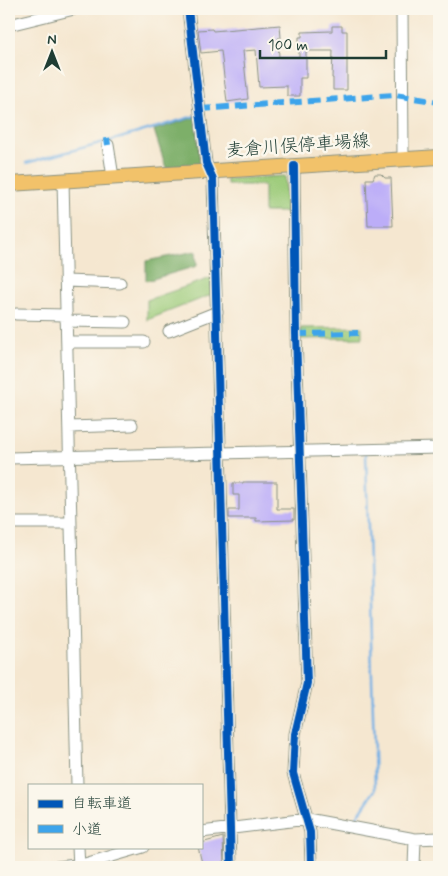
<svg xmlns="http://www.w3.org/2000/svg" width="448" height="876" viewBox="0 0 448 876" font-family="Mynerve,'Klee One',sans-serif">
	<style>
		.green { fill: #9ccb79; stroke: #5e8456 }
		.forest { fill: #7daf69; stroke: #4e764e }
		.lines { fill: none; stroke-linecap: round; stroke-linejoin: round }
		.stream { stroke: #73b0e5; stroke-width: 2.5 }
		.building { fill: #bcadf8 }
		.minor-casing { stroke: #8a9282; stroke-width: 13 }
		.major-casing { stroke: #8a9282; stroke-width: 16 }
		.minor { stroke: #fff; stroke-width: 11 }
		.major { stroke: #f2c26a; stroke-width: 14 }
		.quiet { stroke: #3da4eb; stroke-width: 6; stroke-dasharray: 12 6; stroke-linecap: butt }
		.cycleway-casing { stroke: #fbf7ec; stroke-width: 11 }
		.cycleway { stroke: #0057b8; stroke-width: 8 }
		.labels { text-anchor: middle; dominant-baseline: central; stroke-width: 5; stroke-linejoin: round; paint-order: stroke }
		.street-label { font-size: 18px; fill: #1f3d34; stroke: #fbf7ec }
	</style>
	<rect width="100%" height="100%" fill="#fbf7ec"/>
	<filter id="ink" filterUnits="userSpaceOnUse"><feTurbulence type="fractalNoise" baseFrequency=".02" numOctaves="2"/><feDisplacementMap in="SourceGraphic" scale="10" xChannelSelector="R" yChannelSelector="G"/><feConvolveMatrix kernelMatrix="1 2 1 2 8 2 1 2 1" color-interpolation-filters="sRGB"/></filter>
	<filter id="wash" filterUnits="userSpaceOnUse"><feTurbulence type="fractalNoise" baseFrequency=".0096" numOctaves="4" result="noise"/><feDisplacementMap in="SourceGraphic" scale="20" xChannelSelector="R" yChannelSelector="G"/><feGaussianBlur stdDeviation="1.12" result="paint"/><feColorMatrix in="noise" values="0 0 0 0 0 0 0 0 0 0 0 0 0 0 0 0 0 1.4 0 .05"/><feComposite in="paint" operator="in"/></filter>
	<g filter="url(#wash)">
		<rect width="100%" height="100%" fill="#f5e7d0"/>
		<path class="green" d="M285,176L287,212H264V185H227V179Z
			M211,278V295L147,320V300Z
			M362,327V338L301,339V328Z"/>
		<path class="forest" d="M196,117L200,166L166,168L154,130Z
			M196,251L197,266L146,281V261Z"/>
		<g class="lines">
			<path class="stream" d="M110,141L195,116
				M26,163L104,142
				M353,823L375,790L366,453"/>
		</g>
		<g id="blocks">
			<path class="building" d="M280,25L281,38H278L279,57H299V37H302V32L332,31V26H342V31H347V90H333V78H332L333,51H306V78H300V96H287V86L259,87L256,50L243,51L248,99L227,102L221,51L201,53L198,30L212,29L213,31Z
				M375,174H381L385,178H391L393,226H368L366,179H373Z
				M243,482H277V509H294V520L256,521V518H229V510H239V495H233V483H243Z
				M223,837L224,867H203L198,847H201V843Z"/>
		</g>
	</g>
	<g filter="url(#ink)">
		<use href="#blocks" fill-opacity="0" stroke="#8a9282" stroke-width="1"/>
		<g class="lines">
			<g class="minor-casing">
				<path id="minor" d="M188,9L206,163L213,179L231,867
					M402,9L403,158
					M9,25L74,9
					M108,145L113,177
					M294,166L296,334L307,683L295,734L293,773L310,832L311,867
					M63,180L77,785
					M65,281L120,283
					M16,314L66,315
					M66,321L125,322
					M169,331L217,312
					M67,342H144
					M69,427L132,425
					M9,458L439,448
					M9,523H71
					M201,832L307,819L415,839L439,838
					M78,847L79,867
					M57,867L85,864L143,847
					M414,867L415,839"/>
			</g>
			<g class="major-casing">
				<path id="major" d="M9,184L439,157"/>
			</g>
			<use href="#minor" class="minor"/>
			<use href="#major" class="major"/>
			<path class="quiet" d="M200,109L395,95L439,102
				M107,138L108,145
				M296,334L358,333"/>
			<g class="cycleway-casing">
				<path id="cycleway" d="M188,9L206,163L213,179L231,867
					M294,166L296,334L307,683L295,734L293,773L310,832L311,867"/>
			</g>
			<use href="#cycleway" class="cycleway"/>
		</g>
	</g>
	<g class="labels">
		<g class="street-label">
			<text transform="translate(298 146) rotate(-4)">麦倉川俣停車場線</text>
		</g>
	</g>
	<rect width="448" height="876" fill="none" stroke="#fbf7ec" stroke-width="30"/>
	<rect x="28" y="784" width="175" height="65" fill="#fbf7ec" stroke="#a3ada2"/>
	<rect x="38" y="800" width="25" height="8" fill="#0057b8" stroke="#a3ada2"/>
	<text x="72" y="808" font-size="15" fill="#1f3d34">自転車道</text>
	<rect x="38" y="825" width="25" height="8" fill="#3da4eb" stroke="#a3ada2"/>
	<text x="72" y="834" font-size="15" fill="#1f3d34">小道</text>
	<g transform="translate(52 52)" stroke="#fbf7ec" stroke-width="4" paint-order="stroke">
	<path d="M0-4L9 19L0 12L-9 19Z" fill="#1f3d34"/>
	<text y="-8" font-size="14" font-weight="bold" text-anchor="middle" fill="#1f3d34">N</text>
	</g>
	<path d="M260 50v8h126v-8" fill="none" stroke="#1f3d34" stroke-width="2.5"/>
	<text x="268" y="50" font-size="15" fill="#1f3d34" stroke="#fbf7ec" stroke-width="4" paint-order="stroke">100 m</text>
</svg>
